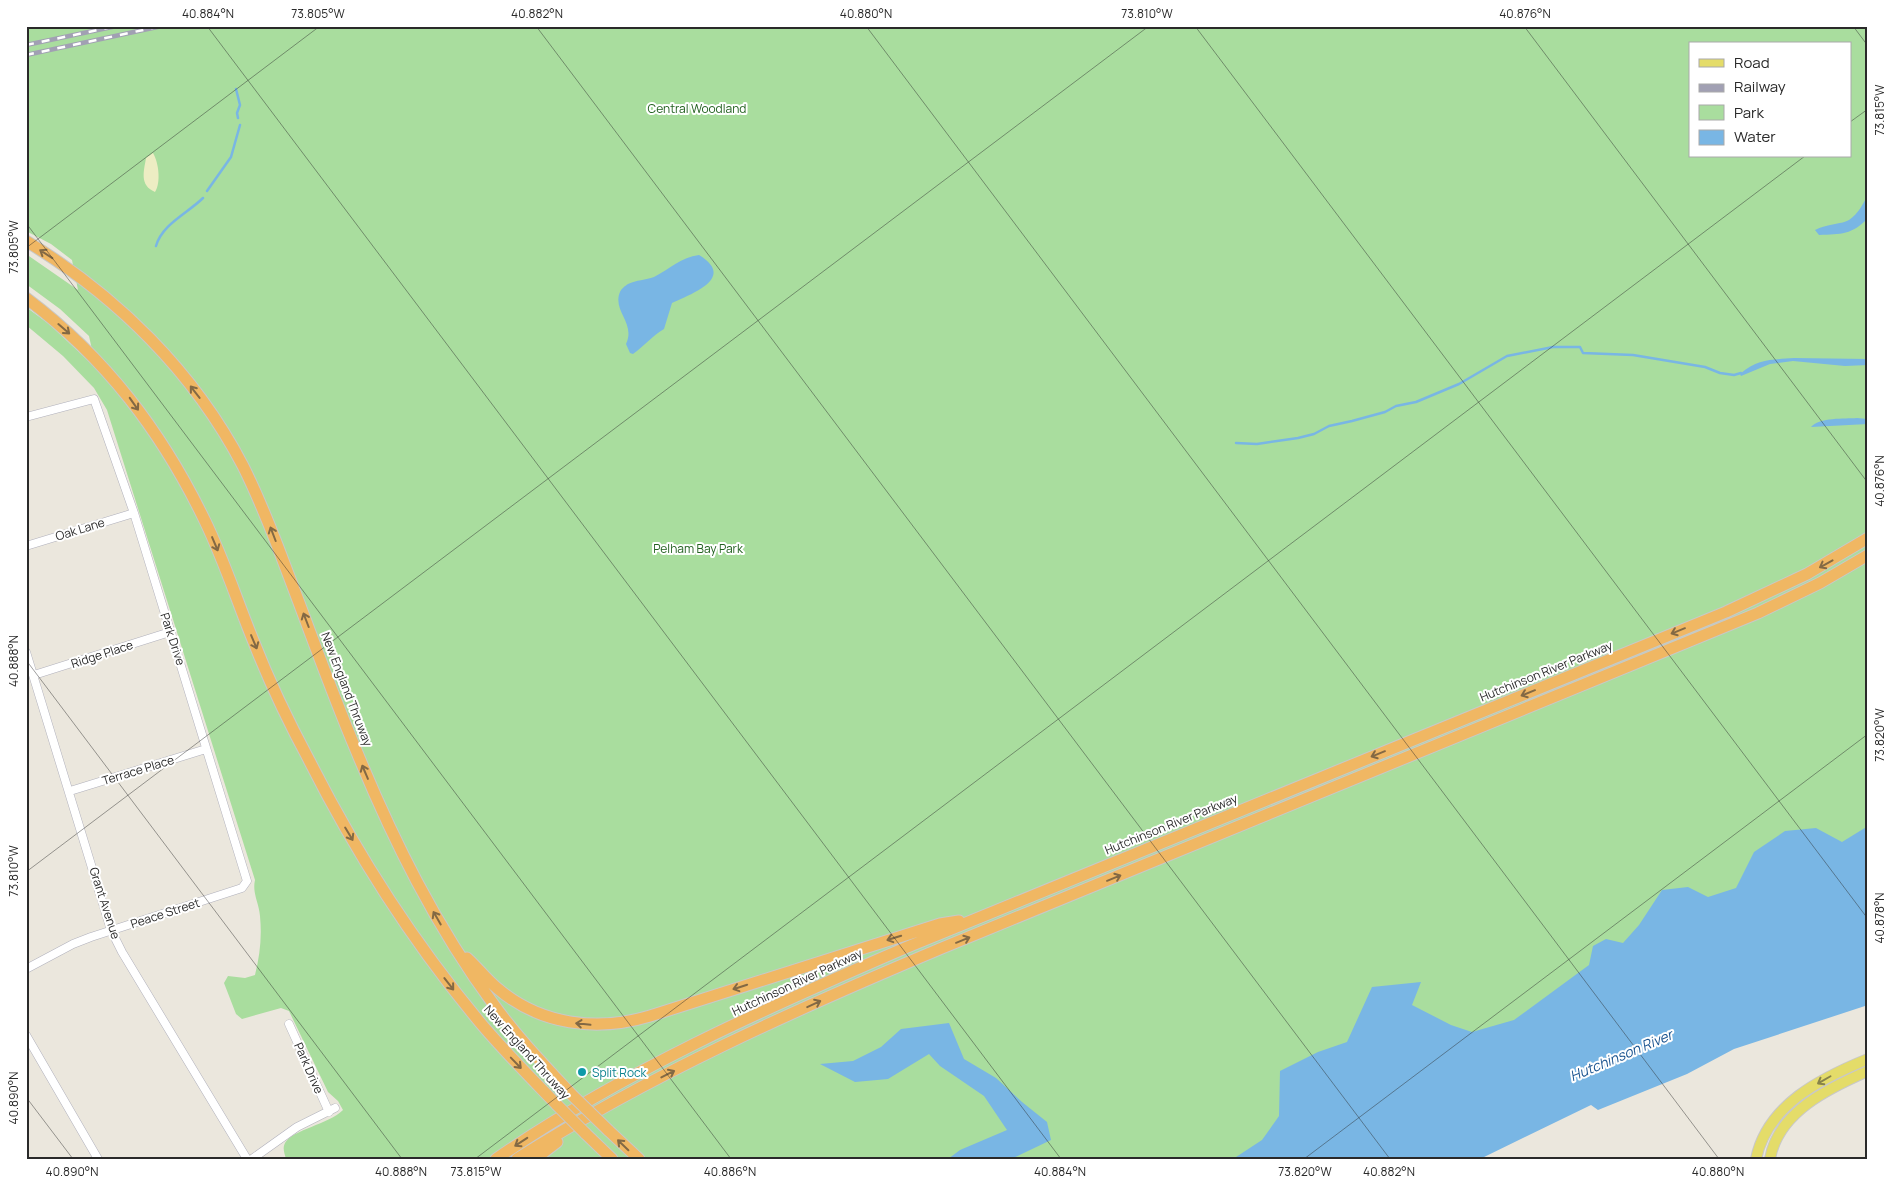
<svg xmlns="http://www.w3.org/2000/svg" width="1894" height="1185" viewBox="0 0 1894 1185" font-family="Manrope,sans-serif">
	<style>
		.green { fill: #a9dd9e; fill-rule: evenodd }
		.sand { fill: #ededc3 }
		.water { fill: #79b6e4 }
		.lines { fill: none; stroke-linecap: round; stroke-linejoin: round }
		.stream { stroke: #79b6e4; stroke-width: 2.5 }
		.minor-casing { stroke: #b1b1bc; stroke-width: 9 }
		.major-casing { stroke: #c8c8c8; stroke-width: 12 }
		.highway-casing { stroke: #c8c8c8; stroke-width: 13 }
		.minor { stroke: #fff; stroke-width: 8 }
		.major { stroke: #e4dc69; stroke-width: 10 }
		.highway { stroke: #f0b763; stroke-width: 11 }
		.rail-casing { stroke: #a1a0b3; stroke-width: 4.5 }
		.rail { stroke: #fff; stroke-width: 2.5; stroke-dasharray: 8; stroke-linecap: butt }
		.highway-bridge-casing { stroke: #c8c8c8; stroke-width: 13; stroke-linecap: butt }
		.highway-bridge { stroke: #f0b763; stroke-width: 11 }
		.oneway { stroke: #836944 }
		.oneway2 { stroke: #87834a }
		.ticks { fill: none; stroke: #2a2a2a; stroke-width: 1; stroke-opacity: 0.45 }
		.culture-dot { fill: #0f9aa8; stroke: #fff; stroke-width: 2 }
		.labels { text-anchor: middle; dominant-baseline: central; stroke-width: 4; stroke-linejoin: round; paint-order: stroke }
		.park-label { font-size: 12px; fill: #236120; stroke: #fff }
		.street-label { font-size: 12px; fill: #2a2a2a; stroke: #fff }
		.culture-label { font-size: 12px; fill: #0d838f; stroke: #fff; text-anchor: start }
		.water-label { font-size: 14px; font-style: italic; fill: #19538f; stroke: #fff }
		.neatline { fill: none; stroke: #2a2a2a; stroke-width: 2 }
		.ticks-label { font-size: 12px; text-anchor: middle; fill: #2a2a2a }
	</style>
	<rect width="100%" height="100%" fill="#ebe7dd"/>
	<path class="green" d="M26,26H1868V868L1293,1159H286C285,1154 282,1149 285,1143C292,1130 329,1124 343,1110L338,1101L328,1092L289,1011L281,1008L242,1019L236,1014L224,983L228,976L245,978L255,975C260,955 262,937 260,916C259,903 252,893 255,880L107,410L94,388L63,356L26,325V307L49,324L96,368L89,336L60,309L26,284V254L78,290L72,260L51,244L26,231ZM1690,44H1850V156H1690Z"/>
	<path class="sand" d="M153,153C159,163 161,183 155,192C139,185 144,171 146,158Z"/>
	<path class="water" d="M1868,194V218C1852,235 1841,234 1819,235L1815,230C1826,224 1843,224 1849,220C1858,214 1864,203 1868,194Z
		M699,255C737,278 691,294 672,303L664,329C652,336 644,346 633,354L630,353L626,344C636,323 612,311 620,292C621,289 625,286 628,284C636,280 646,280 654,277C670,269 681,257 699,255Z
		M1794,358L1868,359V365L1845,366L1793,361L1770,364L1741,376L1740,374C1759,358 1771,360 1794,358Z
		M1857,418L1868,419V424L1811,427C1820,417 1844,419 1857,418Z
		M1868,826V1005L1734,1049L1687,1074L1598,1110L1591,1105L1480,1159H1233L1262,1140L1279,1116L1280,1071L1318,1052L1347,1042L1372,987L1421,982L1412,1005L1451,1025L1472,1032L1514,1020L1589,965L1593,946L1606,939L1623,943L1639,925L1662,890L1688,887L1708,897L1736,888L1754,852L1785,831L1816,828L1842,842Z
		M949,1023L964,1059L996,1078L1022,1102L1047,1122L1051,1140L1011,1159H948L960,1150L1007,1130L984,1096L940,1066L929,1054L888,1079L855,1082L820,1064L853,1061L881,1047L901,1029Z"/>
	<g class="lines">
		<path class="stream" d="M236,89L240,105L237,113L238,118
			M207,191L231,157L240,125
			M156,246C162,224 188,213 203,198
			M1236,443L1257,444L1298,438L1314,434L1329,426L1352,421L1385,412L1396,406L1416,402L1459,384L1507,356L1553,347H1580L1583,353L1633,355L1705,367L1720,373L1734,375L1741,373"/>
		<g class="minor-casing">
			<path id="minor" d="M26,417L94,399L134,513L247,881L242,888L91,937L73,944L26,969
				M26,546L134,513
				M26,652L111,930L122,952L247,1159
				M34,675L170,632
				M70,791L206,749
				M289,1024L329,1112
				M26,1035L98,1159
				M252,1159L297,1127L335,1108"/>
		</g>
		<g class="major-casing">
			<path id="major" d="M1756,1159C1767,1105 1821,1078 1868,1059
				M1770,1159C1778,1112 1829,1088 1868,1071"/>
		</g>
		<g class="highway-casing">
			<path id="highway" d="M26,241C117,296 194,372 243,466C260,500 274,536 287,571C310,631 331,691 356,750C393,840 436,927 494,1005C517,1037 545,1066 572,1095
				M26,298C106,358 162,432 205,521C224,560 237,601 253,640C269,681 288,721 309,760C357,855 415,945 483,1026C507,1054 532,1079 557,1105
				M467,958C478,968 486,979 497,988C540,1025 597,1032 650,1016L940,924L959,921
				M608,1130L639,1159
				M585,1133L612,1159
				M496,1159C622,1072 764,1009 905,948L1726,612L1807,574L1868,538
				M517,1159C651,1074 797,1009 942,948L1758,613L1820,583L1868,555
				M535,1159L557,1142"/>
		</g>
		<use href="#minor" class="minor"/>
		<use href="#major" class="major"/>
		<use href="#highway" class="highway"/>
		<g class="rail-casing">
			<path id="rail" d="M26,45L117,26
				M26,55L162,26"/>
		</g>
		<use href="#rail" class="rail"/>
		<g class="highway-bridge-casing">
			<path id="highway-bridge" d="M572,1095L608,1130
				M557,1105L585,1133"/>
		</g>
		<use href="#highway-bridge" class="highway-bridge"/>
	</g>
	<defs><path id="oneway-shaft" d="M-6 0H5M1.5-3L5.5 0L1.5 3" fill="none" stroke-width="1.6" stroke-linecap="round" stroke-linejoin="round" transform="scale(1.25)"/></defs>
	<g class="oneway">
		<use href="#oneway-shaft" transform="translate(46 254) rotate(-147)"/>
		<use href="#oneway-shaft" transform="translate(64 329) rotate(41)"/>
		<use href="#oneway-shaft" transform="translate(195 392) rotate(-128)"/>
		<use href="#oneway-shaft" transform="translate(134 404) rotate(55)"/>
		<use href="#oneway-shaft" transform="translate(273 534) rotate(-111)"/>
		<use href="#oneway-shaft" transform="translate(215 544) rotate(67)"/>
		<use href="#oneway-shaft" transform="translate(1826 564) rotate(151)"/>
		<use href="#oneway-shaft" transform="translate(306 620) rotate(-111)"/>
		<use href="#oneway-shaft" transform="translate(1678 631) rotate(158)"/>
		<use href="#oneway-shaft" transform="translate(254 642) rotate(67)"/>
		<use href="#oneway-shaft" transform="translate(1528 693) rotate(158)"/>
		<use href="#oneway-shaft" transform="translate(1378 754) rotate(158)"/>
		<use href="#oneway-shaft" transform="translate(365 772) rotate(-113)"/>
		<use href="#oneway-shaft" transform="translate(349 834) rotate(59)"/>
		<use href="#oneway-shaft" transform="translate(1114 878) rotate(-22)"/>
		<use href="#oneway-shaft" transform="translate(437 918) rotate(-120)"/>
		<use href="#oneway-shaft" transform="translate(894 938) rotate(163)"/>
		<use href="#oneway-shaft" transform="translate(963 940) rotate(-22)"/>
		<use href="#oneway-shaft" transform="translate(449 984) rotate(52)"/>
		<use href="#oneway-shaft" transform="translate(740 987) rotate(162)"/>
		<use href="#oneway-shaft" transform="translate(814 1004) rotate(-25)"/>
		<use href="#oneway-shaft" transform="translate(583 1024) rotate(-174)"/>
		<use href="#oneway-shaft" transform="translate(516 1063) rotate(46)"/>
		<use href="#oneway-shaft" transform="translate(668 1074) rotate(-27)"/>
		<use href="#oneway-shaft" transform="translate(521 1142) rotate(147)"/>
		<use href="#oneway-shaft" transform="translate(623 1145) rotate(-136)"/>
	</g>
	<use class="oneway2" href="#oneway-shaft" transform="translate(1824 1080) rotate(150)"/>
	<path class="ticks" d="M207,26L1061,1159M536,26L1390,1159M866,26L1719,1159M1195,26L1868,919M1524,26L1868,483M1853,26L1868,46M1850,122L1868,109M26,223L731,1159M26,248L320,26M26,660L402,1159M26,872L1149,26M26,1097L73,1159M475,1159L1805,156M1304,1159L1868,734"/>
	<circle class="culture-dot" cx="582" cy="1072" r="5"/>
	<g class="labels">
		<g class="park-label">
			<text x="697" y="108">Central Woodland</text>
			<text x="698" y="548">Pelham Bay Park</text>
		</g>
		<g class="street-label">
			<text transform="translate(80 529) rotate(-17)">Oak Lane</text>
			<text transform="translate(173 639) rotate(72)">Park Drive</text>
			<text transform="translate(102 654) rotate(-18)">Ridge Place</text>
			<text transform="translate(1546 671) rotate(-22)">Hutchinson River Parkway</text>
			<text transform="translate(347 689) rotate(69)">New England Thruway</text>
			<text transform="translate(138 770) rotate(-17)">Terrace Place</text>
			<text transform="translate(1171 824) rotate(-22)">Hutchinson River Parkway</text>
			<text transform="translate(105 903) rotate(72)">Grant Avenue</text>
			<text transform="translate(165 913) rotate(-18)">Peace Street</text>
			<text transform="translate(797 982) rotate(-25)">Hutchinson River Parkway</text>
			<text transform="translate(527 1052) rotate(48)">New England Thruway</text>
			<text transform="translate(309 1068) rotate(66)">Park Drive</text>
		</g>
		<g class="culture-label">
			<text x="592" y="1072">Split Rock</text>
		</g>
		<g class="water-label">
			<text transform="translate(1621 1055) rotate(-23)">Hutchinson River</text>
		</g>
	</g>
	<rect width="1894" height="1185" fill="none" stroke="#ffffff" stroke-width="55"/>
	<rect x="1689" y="42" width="162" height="115" fill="#ffffff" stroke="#aaaaaa"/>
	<rect x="1699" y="59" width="25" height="8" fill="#e4dc69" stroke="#aaaaaa"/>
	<text x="1734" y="68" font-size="15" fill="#2a2a2a">Road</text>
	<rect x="1699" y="84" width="25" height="8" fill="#a1a0b3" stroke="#aaaaaa"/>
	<text x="1734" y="92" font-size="15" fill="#2a2a2a">Railway</text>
	<rect x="1699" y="105" width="25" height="15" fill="#a9dd9e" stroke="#aaaaaa"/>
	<text x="1734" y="118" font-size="15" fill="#2a2a2a">Park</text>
	<rect x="1699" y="130" width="25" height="15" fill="#79b6e4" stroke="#aaaaaa"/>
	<text x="1734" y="142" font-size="15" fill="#2a2a2a">Water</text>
	<rect x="28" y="28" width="1838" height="1130" class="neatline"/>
	<g class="ticks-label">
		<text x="208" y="18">40.884°N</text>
		<text x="318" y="18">73.805°W</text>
		<text x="537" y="18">40.882°N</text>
		<text x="866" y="18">40.880°N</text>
		<text x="1147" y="18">73.810°W</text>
		<text x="1525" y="18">40.876°N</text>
		<text transform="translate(1880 110) rotate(-90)" y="4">73.815°W</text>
		<text transform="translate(14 247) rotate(-90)" y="4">73.805°W</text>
		<text transform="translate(1880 481) rotate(-90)" y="4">40.876°N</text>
		<text transform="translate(14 661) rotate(-90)" y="4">40.888°N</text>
		<text transform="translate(1880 735) rotate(-90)" y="4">73.820°W</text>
		<text transform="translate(14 871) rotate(-90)" y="4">73.810°W</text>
		<text transform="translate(1880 918) rotate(-90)" y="4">40.878°N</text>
		<text transform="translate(14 1098) rotate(-90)" y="4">40.890°N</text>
		<text x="72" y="1176">40.890°N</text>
		<text x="401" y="1176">40.888°N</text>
		<text x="476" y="1176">73.815°W</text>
		<text x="730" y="1176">40.886°N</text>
		<text x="1060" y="1176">40.884°N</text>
		<text x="1305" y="1176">73.820°W</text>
		<text x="1389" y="1176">40.882°N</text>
		<text x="1718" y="1176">40.880°N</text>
	</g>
</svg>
